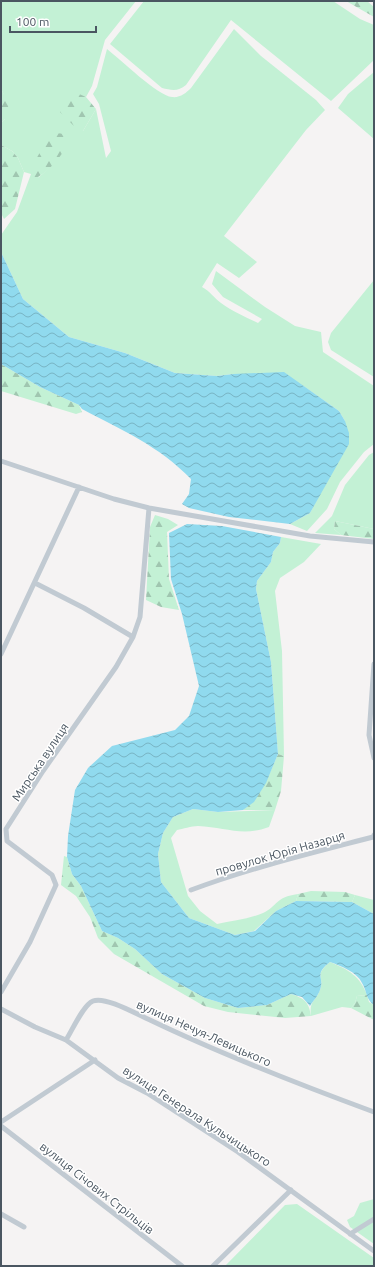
<svg xmlns="http://www.w3.org/2000/svg" width="375" height="1267" viewBox="0 0 375 1267" font-family="Ubuntu,sans-serif">
	<style>
		.green { fill: #c3f1d5; fill-rule: evenodd }
		.forest { fill: url(#forest-firs) }
		.water { fill: url(#water-waves) }
		.lines { fill: none; stroke-linecap: round; stroke-linejoin: round }
		.minor { stroke: #c1cad2; stroke-width: 5 }
		.labels { text-anchor: middle; dominant-baseline: central; stroke-width: 3; stroke-linejoin: round; paint-order: stroke }
		.street-label { font-size: 12px; fill: #4a5661; stroke: #fff }
	</style>
	<defs>
		<pattern id="forest-firs" width="22" height="20" patternUnits="userSpaceOnUse"><rect width="22" height="20" fill="#c3f1d5"/><path d="M5 1l3.5 6h-7zM16 11l3.5 6h-7z" fill="#a0c6b0"/></pattern>
		<pattern id="water-waves" width="16" height="10" patternUnits="userSpaceOnUse"><rect width="16" height="10" fill="#90daee"/><path d="M0 5q4-4 8 0t8 0" fill="none" stroke="#78b4c4"/></pattern>
	</defs>
	<rect width="100%" height="100%" fill="#f5f3f3"/>
	<path class="green" d="M1,1H136L105,40L92,86L86,97L76,94L83,131L96,109L106,158L111,151L99,104L93,94L97,87L107,49C120,59 158,96 172,97C180,98 186,93 191,88L234,29L261,56L316,100L325,110L306,130L224,236L257,262L239,278L217,263L202,287C210,291 214,298 221,303C233,312 246,317 258,323L262,319L223,297L212,284L216,271L265,307L295,326L321,332L323,352L374,386V444L364,452L340,482L327,509L307,531L290,524L310,513L321,492L345,421L339,411L302,385L255,374H233L217,376L175,373L125,353L69,337L23,299L1,252V235L17,212L31,174L24,172L18,158L12,151L1,145V123L5,119L4,95L1,89ZM66,134C67,153 51,166 38,178Z
		M144,1H333L360,19L374,25V60L331,101L231,20L186,85C178,92 171,90 162,88L110,44Z
		M374,72V139L338,108L348,94Z
		M374,280V377L331,350L328,342L331,333Z
		M374,452V529L335,521L334,529L341,535L315,533L332,516L345,485L369,455Z
		M281,537L321,544L304,562L280,578L275,591L282,651L284,756L278,754L271,662L256,589L257,581L271,562L273,552L280,543Z
		M193,809L218,812L275,810L269,827C242,837 225,827 198,826C191,826 183,829 177,830L171,838L188,896L200,911L217,924C232,921 249,919 263,913C278,906 275,897 298,894L296,901L276,911L254,931L235,935L189,918L161,882L158,854L163,833L173,817Z
		M355,895L374,900V914L352,902Z
		M330,962C349,970 360,976 367,995L357,996L355,1003L351,1008L342,1007L311,1016C309,1000 315,1003 320,990C325,976 313,976 330,962Z
		M374,1199V1244L350,1227L347,1220L354,1216L360,1203Z
		M297,1204L374,1258V1266H225L285,1205Z"/>
	<path class="forest" d="M346,1H367L374,7V17Z
		M1,89L9,104L5,119L1,123Z
		M77,93L86,97L96,109L83,131L73,125L60,112Z
		M55,133L66,134C67,137 67,141 67,144C63,156 44,177 32,179C31,161 44,146 55,133Z
		M1,145L12,151L18,158L24,172L15,209L4,219L1,213Z
		M1,364L40,387L79,405L82,412L76,414L1,391Z
		M155,515L168,519L178,525L167,532L169,579L179,610L161,607L146,600L150,527Z
		M335,521L374,529V539L341,535L334,529Z
		M278,754L284,756L281,791L275,810H243C262,796 269,775 278,754Z
		M64,856L67,857L72,874L81,886L102,931L118,938L135,949L162,974L205,998L238,1008L267,1005L291,994C304,998 309,1002 311,1016L285,1018L228,1012L204,1006L114,954L98,938L90,917L76,896L61,885Z
		M311,891L345,892L355,895L352,902L296,901L298,894Z
		M367,995L369,1002L374,1005V1020L351,1008L355,1003L357,996Z"/>
	<path class="water" d="M1,252L23,299L69,337L125,353L175,373L217,376L233,374L284,372L339,411L345,421L349,433V444L310,513L290,524L229,517L189,508L182,504L189,494L191,479C159,446 122,430 82,409L79,405L40,387L1,364Z
		M187,524L222,526L281,537L280,543L273,552L271,562L257,581L256,589L271,662L278,754L266,783L254,802L243,810L218,812L193,809L173,817L163,833L158,854L161,882L189,918L235,935L255,931L276,911L296,901L352,902L374,914V1005C366,1000 367,991 362,983C357,972 341,966 330,962C313,975 325,977 320,990C318,996 313,1001 310,1006L302,997L291,994L267,1005L238,1008L205,998L162,974L135,949L118,938L102,931L81,886L72,874L67,857L68,836L75,790L88,768L112,746L175,730L189,716L199,686L182,614L171,579L169,533Z"/>
	<g class="lines">
		<path class="minor" d="M1,461L114,499L149,508L310,536L374,542
			M35,583L84,608L133,637
			M1,654L79,487
			M374,664L369,735L374,758
			M191,890C250,868 312,853 373,837L374,835
			M1,992L30,942L56,885L52,875L7,841L6,829L43,771L116,667L133,637L140,617L149,508
			M1,1009L35,1027L66,1040L118,1078L147,1093L238,1152L374,1251
			M66,1040C72,1031 83,1005 93,1001C106,996 138,1015 150,1020C223,1055 298,1084 374,1112
			M1,1122L95,1060
			M1,1126L182,1266
			M1,1214L24,1227
			M350,1234L374,1219
			M213,1266L291,1190"/>
	</g>
	<g class="labels">
		<g class="street-label">
			<text transform="translate(40 762) rotate(-56)">Мирська вулиця</text>
			<text transform="translate(280 853) rotate(-16)">провулок Юрія Назарця</text>
			<text transform="translate(204 1033) rotate(24)">вулиця Нечуя-Левицького</text>
			<text transform="translate(197 1116) rotate(33)">вулиця Генерала Кульчицького</text>
			<text transform="translate(97 1188) rotate(38)">вулиця Січових Стрільців</text>
		</g>
	</g>
	<rect width="375" height="1267" fill="none" stroke="#4a5661" stroke-width="4"/>
	<path d="M10 26v6h86v-6" fill="none" stroke="#4a5661" stroke-width="2"/>
	<text x="16" y="26" font-size="12" fill="#4a5661" stroke="#ffffff" stroke-width="3" paint-order="stroke">100 m</text>
</svg>
